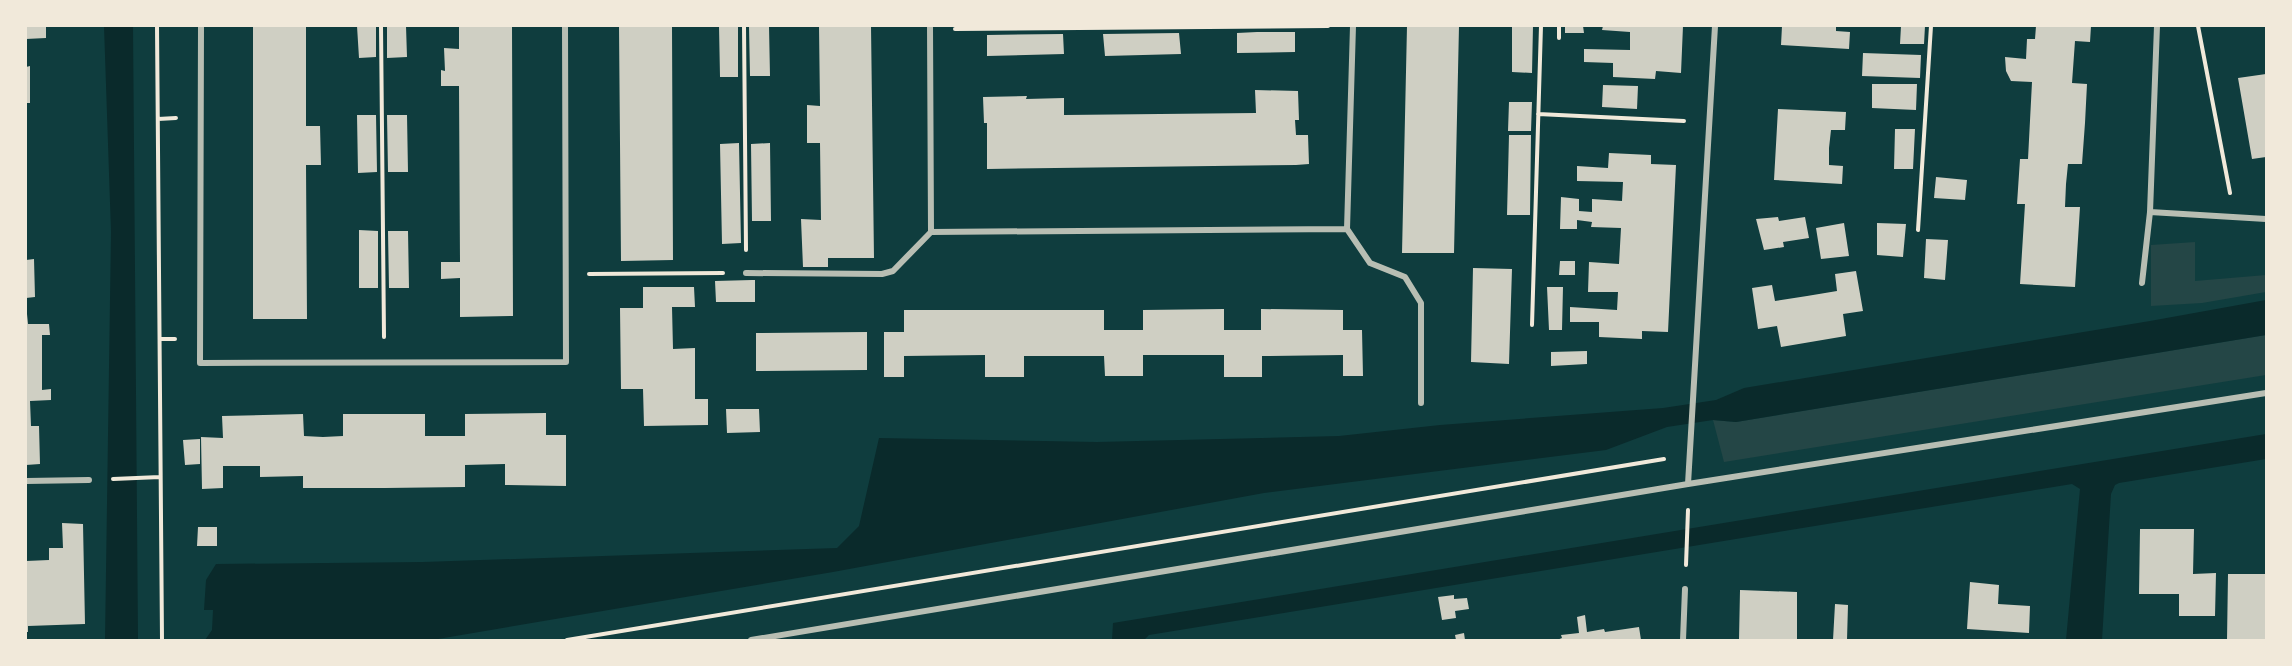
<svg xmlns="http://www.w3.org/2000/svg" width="2292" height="666" viewBox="0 0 2292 666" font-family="Roboto,sans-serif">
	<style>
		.green { fill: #244646 }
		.water { fill: #0a2a2b }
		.building { fill: #cfcfc3 }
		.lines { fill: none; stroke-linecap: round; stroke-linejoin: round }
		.path { stroke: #f1e9da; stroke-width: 4 }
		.minor { stroke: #b8beb3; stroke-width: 6 }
	</style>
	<rect width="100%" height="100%" fill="#0f3d3e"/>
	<path class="green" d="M2195,242V281L2266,275V292L2202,303L2151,306V245Z
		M2266,335V375L1724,462L1713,420L1736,422Z"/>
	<path class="water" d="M104,26H133L138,640H105L111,232Z
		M2266,300V335L1736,422L1713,420L1667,427L1606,450L1264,493L833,572L432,640H205L212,630L213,610H204L206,580L216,564L423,562L837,548L859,526L879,438L1097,442L1339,436L1440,425L1663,408L1716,400L1744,388L2150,321Z
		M2266,434V459L2119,483L2115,485L2111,494L2102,640H2066L2080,489L2072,484L1149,635L1144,640H1112L1113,623Z"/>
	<path class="building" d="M26,26H46V38L26,39Z
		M253,26H306V126H320L321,165H306L307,319H253Z
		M357,26H376V57L359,58Z
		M387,26H406L407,57L387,58Z
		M459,26H512L513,316L460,317V278L441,279V262H460L459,86H441V70L445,71L444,48L459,49Z
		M619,26H672L673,260L621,261Z
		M719,26H738V77H720Z
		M749,26H769L770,76H750Z
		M819,26H871L874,258H828V267H803L801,219L821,220L820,143H807V105L820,106Z
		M1407,26H1459L1454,253H1402Z
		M1512,26H1533L1532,73L1512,72Z
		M1565,26H1583L1584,33H1565Z
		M1603,26H1683L1681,73L1656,71L1655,79L1613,77V63L1584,62V49L1630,50V32L1602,30Z
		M1782,26H1836V31L1850,32L1849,49L1781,45Z
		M1901,26H1925L1924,44H1900Z
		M2036,26H2091L2090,42L2075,41L2072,83L2087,84L2085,123L2082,164H2068L2066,184L2065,207H2080L2075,287L2020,284L2025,204H2017L2020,159H2028L2032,82L2011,81L2006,71L2005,57L2026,59L2027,39H2035Z
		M1257,32H1295V52L1237,53V33Z
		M1179,33L1181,54L1105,56L1103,34Z
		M1063,34L1064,54L987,56V35Z
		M1863,53L1921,55L1920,78L1862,76Z
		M30,66V103H26V67Z
		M2266,74V157L2252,159L2238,78Z
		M1872,84H1917L1916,110L1872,108Z
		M1603,85L1638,86L1637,109L1602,107Z
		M1255,90L1298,91L1299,120H1295L1296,135H1308L1309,164L1296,165L987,169V123H984L983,97L1027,96L1026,99L1064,98V115L1256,113Z
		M1509,102H1532L1531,131H1508Z
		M1778,109L1846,112L1845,130H1831L1829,148V165L1843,166L1842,184L1774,180Z
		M357,115H376L377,172L358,173Z
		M387,115H407L408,172H388Z
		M1895,129H1915L1913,169H1894Z
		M1509,135H1531L1530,215H1507Z
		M739,143L741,243L722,244L720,144Z
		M770,143L771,221H752L751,144Z
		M1609,153L1651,155V164L1676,165L1668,332L1642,331V339L1599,337V322H1570V307L1617,310L1618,292H1588L1589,262L1619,264L1621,228L1591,227L1592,222L1577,220V229H1560L1561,197L1579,199V211L1592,212V199L1622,201L1623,182L1577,181V166L1608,168Z
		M1936,177L1967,180L1965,200L1934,198Z
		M1778,217L1779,221L1805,217L1809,238L1783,242L1784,247L1764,250L1756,219Z
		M1844,223L1849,256L1821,259L1816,228Z
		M1877,223L1906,224L1903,257L1877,255Z
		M359,230L378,231V288H359Z
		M388,231H408L409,288H389Z
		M1926,239L1948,240L1945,280L1924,278Z
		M34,259L35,297L26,298V260Z
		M1560,261H1575V275H1559Z
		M1473,268L1512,269L1509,364L1471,362Z
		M1856,271L1863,311L1843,314L1846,336L1781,347L1777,326L1758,329L1752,288L1772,285L1775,301L1807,296L1837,291L1835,274Z
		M752,280H755V302H716L715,281Z
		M643,287H694L695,307H672L673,349L695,348V399H708V425L644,426L643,389H621L620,308H643Z
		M1547,287H1563L1562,330H1549Z
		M1224,309V330H1261V309L1343,310V330H1362L1363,376H1343V355L1262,356V377H1224V355H1143V376H1105L1104,356H1024V377H985V355L904,356V377H884V332H904V310H1104V330H1143V310Z
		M26,314H27L28,324H49L50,335H42V390L51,389V400L30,401L31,426H39L40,464L26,465Z
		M867,332V370L756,371V333Z
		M1587,351V364L1551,366V352Z
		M726,409H759L760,432L727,433Z
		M546,413V435H566V486L505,485V464L465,465V487L385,488H303V476L260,477V466H223V488L202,489L201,437L223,438L222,416L303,414L304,436L323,437L343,436V414H425V436H465V414Z
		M200,439V464L185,465L183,440Z
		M62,523L83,524L85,624L28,626V632H26V561L49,560V548H63Z
		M198,527H217V546H197Z
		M2140,529H2194L2193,574L2216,573L2215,616H2179V594H2139Z
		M2228,574H2266V640H2227Z
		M1970,582L1999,585L1998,604L2030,606L2029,633L1967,629Z
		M1740,590L1797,592V640H1739Z
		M1454,595V599L1467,598L1469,609L1455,611L1456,618L1442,620L1438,597Z
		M1835,604L1848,605L1847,640H1833Z
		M1585,615L1587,632L1604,629L1605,632L1639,627L1641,640H1557L1562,638L1561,635L1579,633L1577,617Z
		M1464,633L1465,640H1456L1455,635Z"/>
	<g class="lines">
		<path class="path" d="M157,26L162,640
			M381,26L384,337
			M744,26L746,250
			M2198,26L2230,193
			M955,29L1328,26
			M1559,38V26
			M1538,114L1684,121
			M158,119L176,118
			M1918,230L1931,26
			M589,274L723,273
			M1532,325L1541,26
			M160,339H175
			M113,479L160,477
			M1686,565L1688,510
			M567,640L1664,459"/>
		<path class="minor" d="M201,26L200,363L566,362L565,26
			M930,26L931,232
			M1353,26L1347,229L1370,263L1405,277L1421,303V403
			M2150,212L2266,219
			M746,273L882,274L893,271L931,232L1347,229
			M2142,283L2150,212L2157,26
			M26,481L89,480
			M1688,484L1715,26
			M751,640L1688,484L2266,393
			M1683,640L1685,589"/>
	</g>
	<rect width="2292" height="666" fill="none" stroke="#f1e9da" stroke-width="54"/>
</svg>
